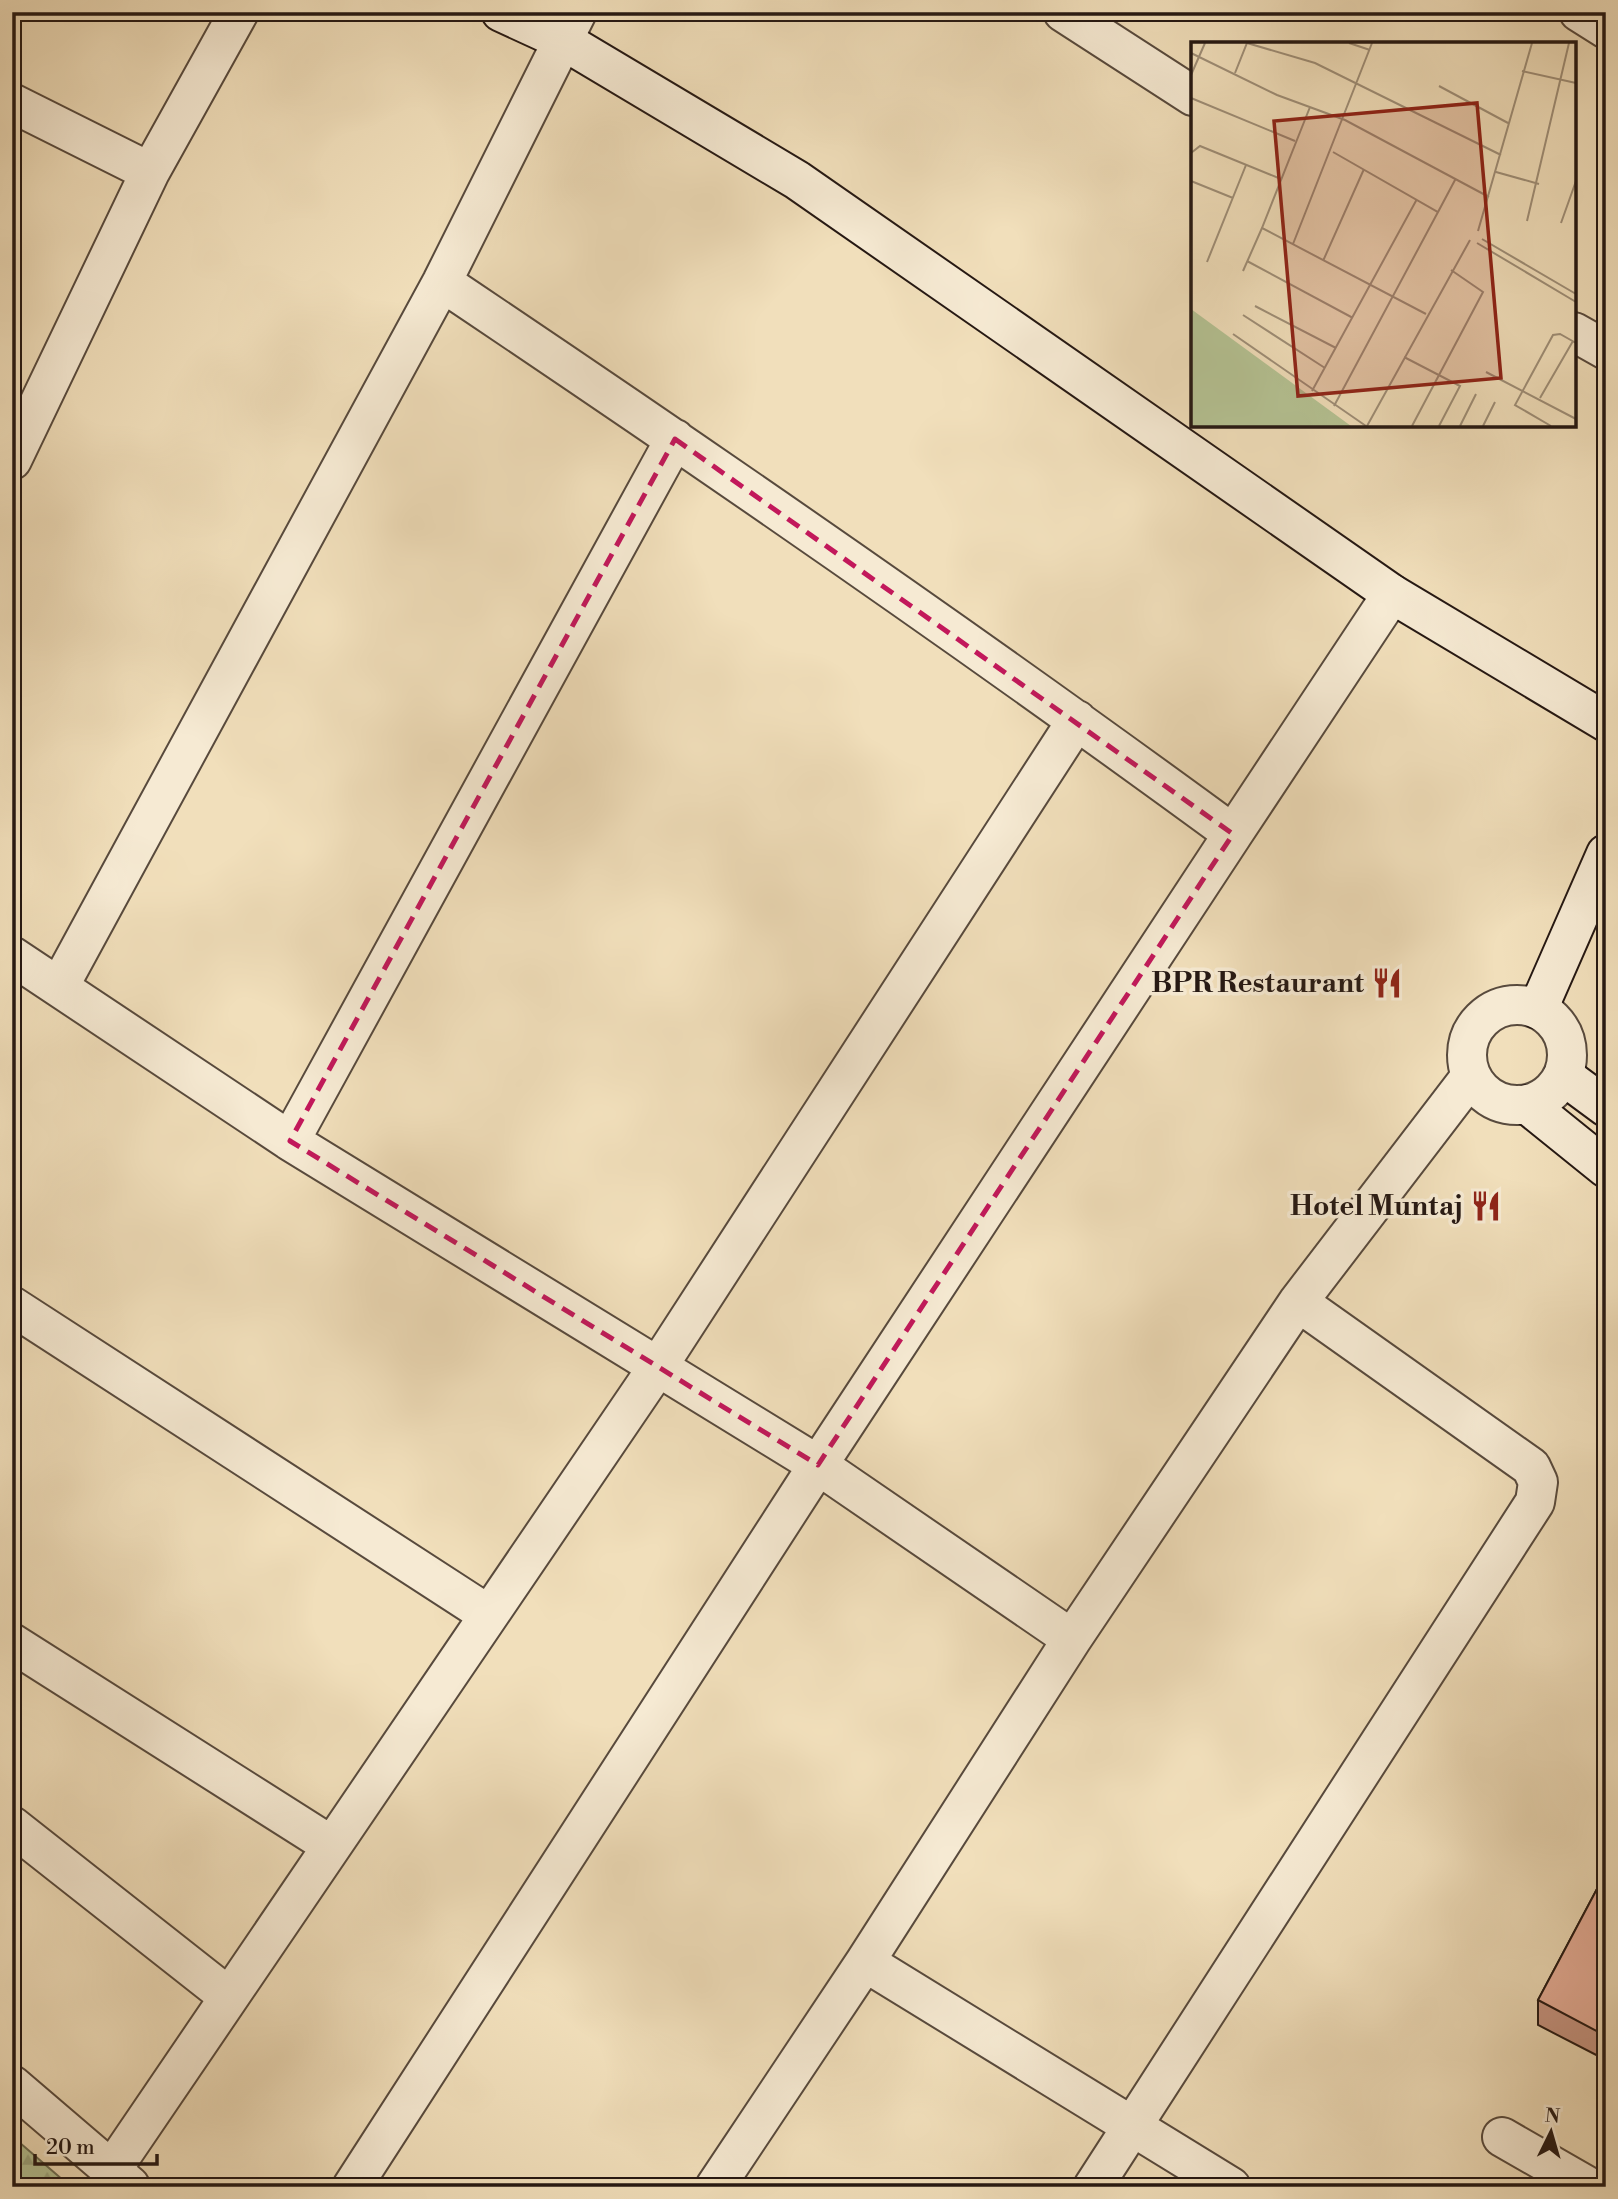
<svg xmlns="http://www.w3.org/2000/svg" width="1618" height="2199" viewBox="0 0 1618 2199" font-family="'Libre Bodoni',serif">
	<style>
		.forest { fill: url(#forest-firs); stroke: #6d6e54; stroke-width: 2 }
		.lines { fill: none; stroke-linecap: round; stroke-linejoin: round }
		.street-casing { stroke: #584a3d; stroke-width: 42 }
		.secondary-casing { stroke: #251813; stroke-width: 42 }
		.street { stroke: #f6ead3; stroke-width: 38 }
		.secondary { stroke: #f6ead3; stroke-width: 38 }
		.wall { fill: #c89684; stroke: #251813; stroke-width: 2 }
		.building { fill: #e8af9a; stroke: #251813; stroke-width: 2 }
		.marked { fill: none; stroke: #c2185b; stroke-width: 5; stroke-dasharray: 14 9; stroke-linejoin: round }
		.labels { text-anchor: middle; dominant-baseline: central; stroke-width: 7; stroke-linejoin: round; paint-order: stroke }
		.poi-label { font-size: 28px; font-weight: bold; fill: #251813; stroke: #f6ead3; text-anchor: end }
		.inset-road { fill: none; stroke: #9f8f78; stroke-width: 2 }
		.view { fill: #8f2418; fill-opacity: 0.15; stroke: #8f2418; stroke-width: 3.5 }
		.inset-edge { fill: none; stroke: #251813; stroke-width: 3.5 }
	</style>
	<defs>
		<pattern id="forest-firs" width="22" height="20" patternUnits="userSpaceOnUse" patternTransform="scale(1.75)"><rect width="22" height="20" fill="#b5c394"/><path d="M5 1l3.5 6h-7zM16 11l3.5 6h-7z" fill="#9ca77f"/></pattern>
	</defs>
	<rect width="100%" height="100%" fill="#f1dfbb"/>
	<filter id="stains"><feTurbulence type="fractalNoise" baseFrequency=".00286" numOctaves="4"/><feColorMatrix values="0 0 0 0 .2 0 0 0 0 .09 0 0 0 0 .02 0 0 0 .5 -.17"/></filter>
	<radialGradient id="worn" r=".72"><stop offset=".6" stop-color="#630" stop-opacity="0"/><stop offset="1" stop-color="#630" stop-opacity=".3"/></radialGradient>
	<path class="forest" d="M12,2136L71,2187H12Z"/>
	<g class="lines">
		<g class="street-casing">
			<path id="street" d="M1063,12L1193,96
				M1579,12L1606,29
				M12,103L150,172
				M442,282C709,461 974,644 1233,834L1392,594
				M1574,332L1606,350
				M12,460L150,172L239,12
				M12,956L290,1141L818,1465L1072,1639
				M60,985L442,282L577,12
				M1467 1055a50 50 0 1 1 100 0a50 50 0 1 1-100 0Z
				M290,1141L675,439
				M12,1306L489,1615
				M12,1643L332,1846
				M12,1826L229,1997
				M865,1962L1231,2187
				M12,2085L130,2186
				M1502,2137L1589,2187
				M111,2171L657,1368L1077,720
				M352,2187L818,1465L1233,834
				M715,2187L865,1962L1072,1639L1298,1302L1471,1076
				M1093,2187L1535,1502L1538,1482L1531,1467L1298,1302"/>
		</g>
		<g class="secondary-casing">
			<path id="secondary" d="M501,12L564,41L797,180L1392,594L1606,722
				M1538,1009L1606,854
				M1564,1076L1606,1107
				M1528,1105L1606,1168"/>
		</g>
		<use href="#street" class="street"/>
		<use href="#secondary" class="secondary"/>
	</g>
	<path class="wall" d="M1606,1872V2060L1538,2025V2000Z"/>
	<path class="building" d="M1606,1872V2036L1538,2000Z"/>
	<path class="marked" d="M675,439L1233,834L818,1465L290,1141Z"/>
	<defs>
		<g id="restaurant-bare" transform="scale(2.415)"><path d="M-5-6h1v4h1v-4h1v4h1v-4h1v5L-1.5 .5V6h-2V.5L-5-1ZM5-6V6H3V1.5H1.5Q1.5-4 5-6Z" fill="#8f2418" stroke="#f6ead3" stroke-width="2.5" paint-order="stroke"/></g>
	</defs>
	<g fill-rule="evenodd">
		<use href="#restaurant-bare" x="1387" y="983"/>
		<use href="#restaurant-bare" x="1486" y="1206"/>
	</g>
	<g class="labels">
		<g class="poi-label">
			<text x="1364" y="983">BPR Restaurant</text>
			<text x="1463" y="1206">Hotel Muntaj</text>
		</g>
	</g>
	<g transform="translate(1191 42)">
		<rect width="385" height="385" fill="#f1dfbb"/>
		<path d="M0,267L160,384H0Z" fill="#b5c394"/>
		<path class="inset-road" d="M158,1L179,8M0,11L86,53L154,78L298,155M331,29L385,41M44,31L56,1L124,21L310,113M0,33L14,1M248,44L317,81M0,56L104,99M119,65L71,186L235,272M142,110L247,170L264,138M0,111L9,104L90,137M305,130L348,142M0,139L42,156M336,179L378,1M370,181L385,139M287,189L341,1M291,197L385,252M286,201L385,260M102,202L181,1M56,219L162,276M132,219L173,127M16,220L55,123M52,229L71,186M64,264L145,306M52,273L134,326M42,292L175,384M213,315L269,344L248,384M295,330L385,377M121,349L226,157M349,356L382,299M143,364L247,170M176,384L279,198M221,384L292,250L260,228M269,384L285,352M292,384L304,360M360,384L324,363L362,293L369,292L385,301"/>
		<path class="view" d="M286,61L310,336L107,354L83,79Z"/>
		<rect width="385" height="385" class="inset-edge"/>
	</g>
	<rect width="1618" height="2199" fill="none" stroke="#f1dfbb" stroke-width="42"/>
	<rect x="14" y="14" width="1590" height="2171" fill="none" stroke="#251813" stroke-width="3.5"/>
	<rect x="21" y="21" width="1576" height="2157" fill="none" stroke="#251813" stroke-width="2"/>
	<g transform="translate(1551 2132) rotate(5)" stroke="#f6ead3" stroke-width="5" paint-order="stroke">
	<path d="M0-5L12 26L0 18L-12 26Z" fill="#251813"/>
	<text y="-10" font-size="19" font-weight="bold" text-anchor="middle" fill="#251813">N</text>
	</g>
	<path d="M35 2154v10h122v-10" fill="none" stroke="#251813" stroke-width="3.5"/>
	<text x="46" y="2154" font-size="21" fill="#251813" stroke="#f6ead3" stroke-width="5" paint-order="stroke">20 m</text>
	<rect width="100%" height="100%" filter="url(#stains)"/>
	<rect width="100%" height="100%" fill="url(#worn)"/>
</svg>
